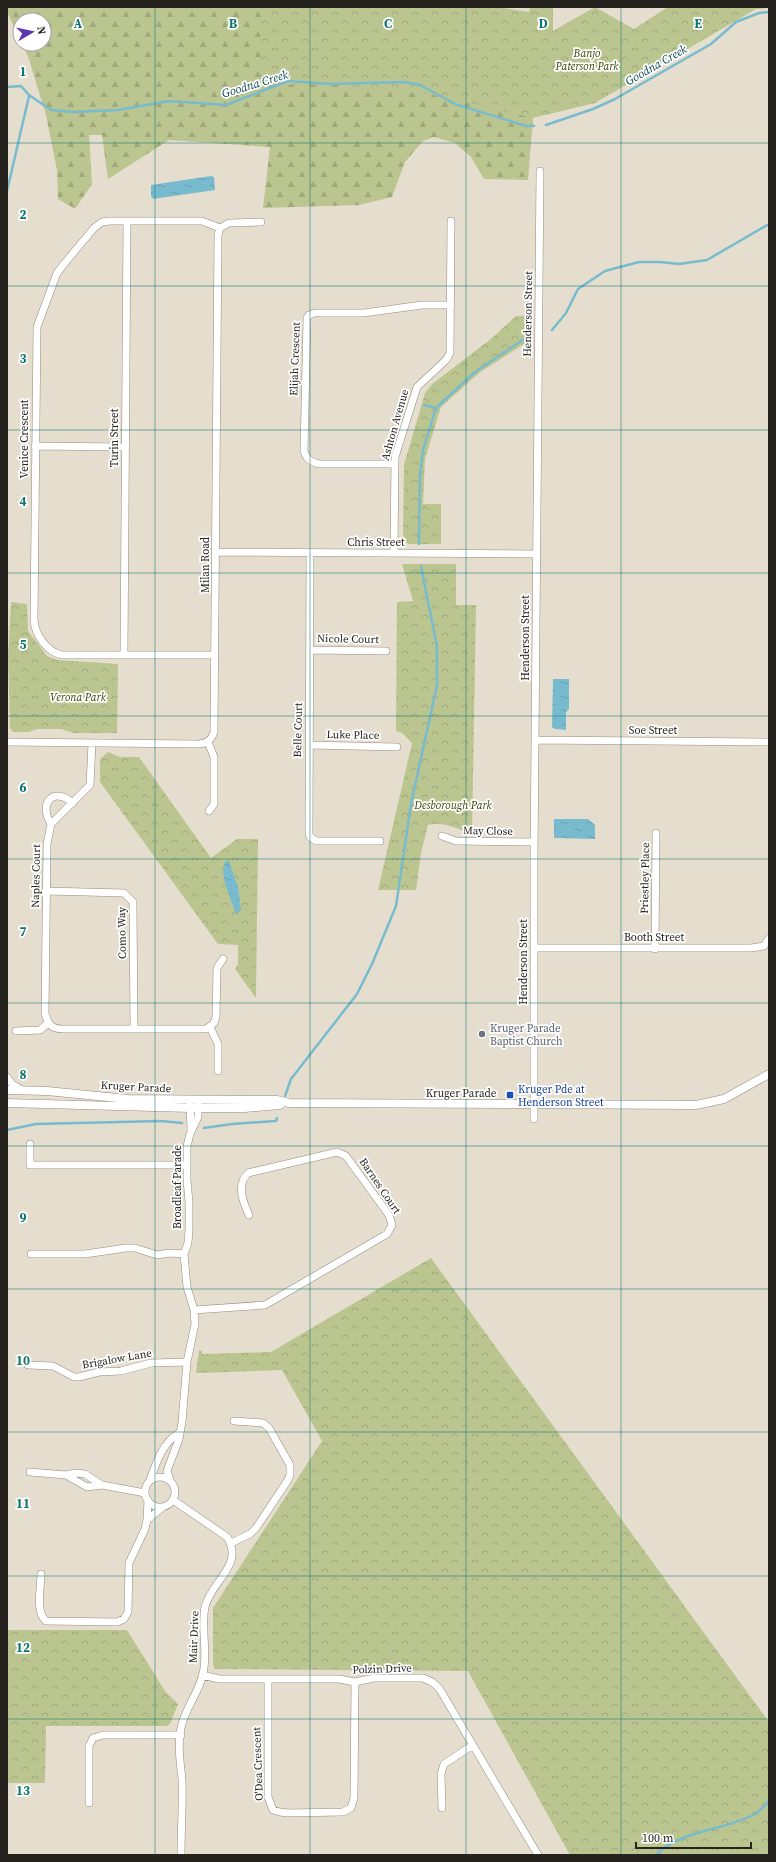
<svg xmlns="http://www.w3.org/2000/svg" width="776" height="1862" viewBox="0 0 776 1862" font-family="'Source Serif 4',serif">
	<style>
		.forest { fill: url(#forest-firs) }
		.park { fill: url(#park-crowns) }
		.water { fill: url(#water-ripples) }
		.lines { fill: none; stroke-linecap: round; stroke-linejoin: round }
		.stream { stroke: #79bbce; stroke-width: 2.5 }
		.minor-casing { stroke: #938c7e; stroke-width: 8 }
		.tertiary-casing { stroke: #938c7e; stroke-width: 9 }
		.minor { stroke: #fff; stroke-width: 7 }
		.tertiary { stroke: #fff; stroke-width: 8 }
		.grid { fill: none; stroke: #0f766e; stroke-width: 1; stroke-opacity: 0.55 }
		.worship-dot { fill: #6b7280; stroke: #fff; stroke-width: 1.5 }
		.transit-dot { fill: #1a4fb4; stroke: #fff; stroke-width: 1.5 }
		.labels { text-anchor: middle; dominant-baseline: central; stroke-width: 3.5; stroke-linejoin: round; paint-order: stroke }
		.park-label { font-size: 11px; font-style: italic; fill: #3a4202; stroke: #fff }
		.street-label { font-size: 11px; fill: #26231e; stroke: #fff }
		.worship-label { font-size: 11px; fill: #5b616d; stroke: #fff; text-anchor: start }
		.transit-label { font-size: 11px; fill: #164399; stroke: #fff; text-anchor: start }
		.water-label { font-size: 12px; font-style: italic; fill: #0d4856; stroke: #fff }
		.grid-label { font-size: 13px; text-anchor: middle; font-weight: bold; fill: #0f766e; stroke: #fff; stroke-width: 3.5; stroke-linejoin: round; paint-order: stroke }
	</style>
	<defs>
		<pattern id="forest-firs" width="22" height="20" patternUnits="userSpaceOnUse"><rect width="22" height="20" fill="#bbc590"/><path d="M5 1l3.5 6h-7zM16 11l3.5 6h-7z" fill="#a1a97c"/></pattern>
		<pattern id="park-crowns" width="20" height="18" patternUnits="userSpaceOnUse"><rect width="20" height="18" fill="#bbc590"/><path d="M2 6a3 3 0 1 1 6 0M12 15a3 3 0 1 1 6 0" fill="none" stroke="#a1a97c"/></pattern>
		<pattern id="water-ripples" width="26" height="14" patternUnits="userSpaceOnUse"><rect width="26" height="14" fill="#79bbce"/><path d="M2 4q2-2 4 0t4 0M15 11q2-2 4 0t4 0" fill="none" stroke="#68a0b0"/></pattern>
	</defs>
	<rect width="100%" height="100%" fill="#e5decf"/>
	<path class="forest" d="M7,7H496L533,118L528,180L484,179L471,157L455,143L434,137L423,141L405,162L392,197L359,205L263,208L270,147L169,140L108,179L102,135H89L92,184L75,209L58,199L57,170L46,115L28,56L22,44H44V20H20V40L7,12Z"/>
	<path class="park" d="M261,7H496L529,12L530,7H553V31L595,7L634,29L668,7L769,8L756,9L595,103L533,118L430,94L332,84L261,85Z
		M516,316H527V342L479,373L441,407L425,459L423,504H441V544H409L405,542L403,537L404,465L425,393L432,384L491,339Z
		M402,564H456V605H476L472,833C455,829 446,821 428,825L421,853L416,890H378L412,743L402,733L396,731L397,602L413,601Z
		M11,602L27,604L28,631L47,656L57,660L118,664L117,733H74L61,729H37L28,732H13L10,728L8,657Z
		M108,752L120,757H139L211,858L237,839H258L256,998L235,969L238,965V945L218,944L100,782V759Z
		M431,1258L769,1722V1855H570L468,1671L215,1669L213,1664V1608L322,1441L282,1370L196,1373L199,1350L202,1351V1354L271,1352Z
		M7,1630H127L165,1691L178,1704L170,1724L166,1726H46L45,1783H7Z"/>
	<path class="water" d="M211,176L214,177L215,190L153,199L151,196V185Z
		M553,679H569V709L566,712V730L555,729L552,727Z
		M554,819H588L595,825V839L554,838Z
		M227,860L229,861L238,887L241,910L236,914C232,900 216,871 227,860Z"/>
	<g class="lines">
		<path class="stream" d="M7,87L21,86L29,95L51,110L73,112L118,110L169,101L226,105L288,81L329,84L404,82L420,85L455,104L526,126H534
			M546,125L593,109L615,99L711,44L736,22L759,13L769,12
			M7,191L29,96
			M552,330L566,313L578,289L605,271L639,262H660L679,264L707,260L769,224
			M424,405L436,408
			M419,544L420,474L423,450L436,408L475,372L527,337
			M285,1096L291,1079L357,994L372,964L396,906L411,804L437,685V647L421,566
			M204,1128L232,1124L276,1121L277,1118
			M7,1130L36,1124L161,1121L182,1123
			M656,1855C682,1829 724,1831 755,1814C760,1811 765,1805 769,1801"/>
		<g class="minor-casing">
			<path id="minor" d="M35,446L125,447
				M394,464H319C311,462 306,459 304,451L307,318L309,315L315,313H364L422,305H451
				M216,552L537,554
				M310,553L309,833L310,837L316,841H380
				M394,553L395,457L417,387L446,360L450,353L451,221
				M310,650L386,651
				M124,654L127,221
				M215,655H62C47,652 35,635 34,620L37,327L57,273L64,264L94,228L102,222L110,221H202L220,228
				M536,740L769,742
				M7,742L196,744C206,744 211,741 214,732L218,235L220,228L229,223L261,222
				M208,742L214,757V804L209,811
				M92,743L90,785L51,824L47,844L45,1013C48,1024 51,1029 63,1029H206L214,1023L216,1017L217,968L223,959
				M309,745L397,747
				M51,824C38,803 53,786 73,803
				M442,836L456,841L534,842
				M47,891L124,893L133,902L134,1029
				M534,948H751L764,946L769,938
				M655,949L656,833
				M210,1027L218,1044V1071
				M16,1031L40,1030L48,1023
				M7,1077L12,1084L22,1090
				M190,1103L191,1130
				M534,1119V857L540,171
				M30,1144V1165H186
				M31,1254H85L126,1248H135L157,1255L170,1253L184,1254
				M194,1310L265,1305L387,1234L392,1225L389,1215L346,1156L337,1152L248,1173C236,1185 243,1202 249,1215
				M28,1365L53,1366L74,1377H79L99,1372L121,1371L151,1363L187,1362
				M30,1472L66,1475L75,1473L85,1474L102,1485
				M66,1475L87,1487L102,1485L145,1493
				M145 1492a15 15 0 1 1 30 0a15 15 0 1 1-30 0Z
				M150,1480C156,1464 162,1443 179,1433
				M170,1480L167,1471L179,1439L182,1422L187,1362L195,1324L194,1310L187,1287L184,1254L188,1243L189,1230V1202L187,1180V1146L190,1134L198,1117V1104
				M173,1500L227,1537C245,1565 211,1581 205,1607C201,1627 207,1648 204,1668C202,1688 187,1705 182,1724C177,1741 180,1762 182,1779C183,1804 181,1830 181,1855
				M147,1520L163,1507
				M231,1543L250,1534L256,1528L288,1480L290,1475V1465L269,1428L263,1423L234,1421
				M41,1574C41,1587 35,1612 46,1621L117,1622L124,1619L128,1612L129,1563L145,1529L147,1520L148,1500
				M202,1675L219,1679H339L355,1682L374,1678H423L432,1682L439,1688L538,1855
				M268,1679V1797L273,1810L280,1812L288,1813L343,1812L351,1808L354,1798L355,1682
				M89,1803V1746L93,1738L103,1735H181
				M442,1808L441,1774L444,1764L473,1745"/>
		</g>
		<g class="tertiary-casing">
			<path id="tertiary" d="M7,1090L47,1091L128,1099L245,1100H277L289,1103L696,1105L724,1099L769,1074
				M7,1103L190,1108H245L280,1105"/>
		</g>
		<use href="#minor" class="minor"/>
		<use href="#tertiary" class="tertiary"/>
	</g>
	<path class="grid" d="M155,7V1855M310,7V1855M466,7V1855M621,7V1855M7,143H769M7,286H769M7,430H769M7,573H769M7,716H769M7,859H769M7,1003H769M7,1146H769M7,1289H769M7,1432H769M7,1576H769M7,1719H769"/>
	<circle class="worship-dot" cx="482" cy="1034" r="4"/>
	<rect class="transit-dot" x="506" y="1091" width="8" height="8" rx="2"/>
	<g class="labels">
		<g class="park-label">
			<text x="587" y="53">Banjo<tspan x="587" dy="13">Paterson Park</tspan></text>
			<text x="78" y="697">Verona Park</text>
			<text x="453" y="805">Desborough Park</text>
		</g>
		<g class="street-label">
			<text transform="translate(528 314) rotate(-89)">Henderson Street</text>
			<text transform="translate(295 359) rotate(-88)">Elijah Crescent</text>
			<text transform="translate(395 425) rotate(-74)">Ashton Avenue</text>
			<text transform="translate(114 438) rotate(-90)">Turin Street</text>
			<text transform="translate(24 439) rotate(-90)">Venice Crescent</text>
			<text x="376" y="542">Chris Street</text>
			<text transform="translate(205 565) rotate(-90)">Milan Road</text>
			<text transform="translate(525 638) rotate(-90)">Henderson Street</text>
			<text transform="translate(348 639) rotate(1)">Nicole Court</text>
			<text transform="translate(298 730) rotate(-89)">Belle Court</text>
			<text x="653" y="730">Soe Street</text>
			<text transform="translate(353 735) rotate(1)">Luke Place</text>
			<text transform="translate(488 831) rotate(1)">May Close</text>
			<text transform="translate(36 876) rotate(-89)">Naples Court</text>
			<text transform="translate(645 878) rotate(-89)">Priestley Place</text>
			<text transform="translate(122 933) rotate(-91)">Como Way</text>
			<text x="654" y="937">Booth Street</text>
			<text transform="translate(523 962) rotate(-90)">Henderson Street</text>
			<text transform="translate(136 1087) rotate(3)">Kruger Parade</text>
			<text x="461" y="1093">Kruger Parade</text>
			<text transform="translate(380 1186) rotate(56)">Barnes Court</text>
			<text transform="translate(177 1187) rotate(-90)">Broadleaf Parade</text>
			<text transform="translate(117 1359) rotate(-10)">Brigalow Lane</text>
			<text transform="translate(194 1637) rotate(-88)">Mair Drive</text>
			<text transform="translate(382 1669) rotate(-2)">Polzin Drive</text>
			<text transform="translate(258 1764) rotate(-92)">O'Dea Crescent</text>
		</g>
		<g class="worship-label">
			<text x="490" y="1028">Kruger Parade<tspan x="490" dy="13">Baptist Church</tspan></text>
		</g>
		<g class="transit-label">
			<text x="518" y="1089">Kruger Pde at<tspan x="518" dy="13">Henderson Street</tspan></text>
		</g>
		<g class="water-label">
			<text transform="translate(656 65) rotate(-30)">Goodna Creek</text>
			<text transform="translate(255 84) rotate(-17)">Goodna Creek</text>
		</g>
	</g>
	<g class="grid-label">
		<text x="78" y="28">A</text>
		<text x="233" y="28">B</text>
		<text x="388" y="28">C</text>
		<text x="543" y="28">D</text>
		<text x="698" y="28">E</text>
		<text x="23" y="76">1</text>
		<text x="23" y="219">2</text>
		<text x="23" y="363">3</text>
		<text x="23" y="506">4</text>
		<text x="23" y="649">5</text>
		<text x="23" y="792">6</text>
		<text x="23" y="936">7</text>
		<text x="23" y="1079">8</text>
		<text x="23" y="1222">9</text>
		<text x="23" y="1365">10</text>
		<text x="23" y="1508">11</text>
		<text x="23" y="1652">12</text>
		<text x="23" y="1795">13</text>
	</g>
	<rect width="776" height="1862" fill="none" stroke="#26231e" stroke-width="16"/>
	<g transform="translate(32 32) rotate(81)"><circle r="19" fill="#ffffff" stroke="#a8a7a5"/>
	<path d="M0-3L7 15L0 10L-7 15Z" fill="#5d37af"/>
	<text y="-6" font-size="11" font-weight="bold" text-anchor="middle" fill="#26231e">N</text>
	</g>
	<path d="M636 1842v6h115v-6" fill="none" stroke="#26231e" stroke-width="2"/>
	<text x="642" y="1842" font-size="12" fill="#26231e" stroke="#ffffff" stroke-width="3" paint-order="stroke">100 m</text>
</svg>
